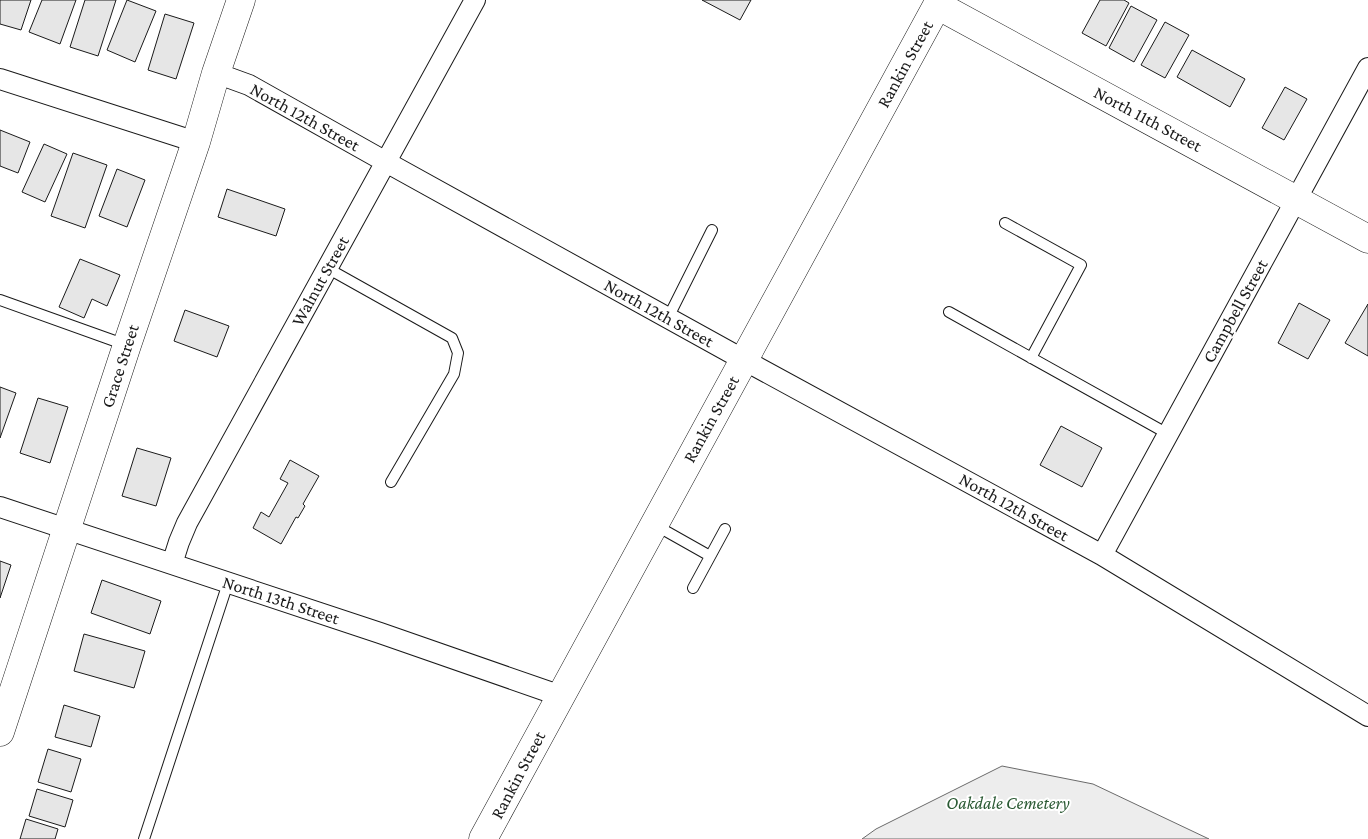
<svg xmlns="http://www.w3.org/2000/svg" width="1368" height="839" viewBox="0 0 1368 839" font-family="'Crimson Pro',serif">
	<style>
		.built { fill: #ededed; stroke: #6a6a6a }
		.building { fill: #e6e6e6; stroke: #1a1a1a }
		.lines { fill: none; stroke-linecap: round; stroke-linejoin: round }
		.lane-casing { stroke: #1a1a1a; stroke-width: 12 }
		.street-casing { stroke: #1a1a1a; stroke-width: 22 }
		.secondary-casing { stroke: #1a1a1a; stroke-width: 29 }
		.lane { stroke: #fff; stroke-width: 10 }
		.street { stroke: #fff; stroke-width: 20 }
		.secondary { stroke: #fff; stroke-width: 28 }
		.labels { text-anchor: middle; dominant-baseline: central; stroke-width: 4; stroke-linejoin: round; paint-order: stroke }
		.street-label { font-size: 18px; fill: #1a1a1a; stroke: #fff }
		.park-label { font-size: 18px; font-style: italic; fill: #2b5a34; stroke: #fff }
	</style>
	<rect width="100%" height="100%" fill="#fff"/>
	<path class="built" d="M1002,766L1093,784L1209,839H862L876,829Z"/>
	<path class="building" d="M0,0H31L21,30L0,24Z
		M42,0H76L60,44L29,32Z
		M85,0H116L98,56L70,47Z
		M127,0L156,11L135,62L107,50Z
		M702,0H751L740,20Z
		M1100,0H1124L1129,3L1106,46L1082,33Z
		M1131,6L1157,20L1134,62L1109,48Z
		M165,14L194,23L176,79L148,70Z
		M1165,22L1189,35L1165,78L1141,65Z
		M1192,50L1245,79L1230,107L1177,77Z
		M1285,87L1307,99L1284,140L1262,128Z
		M0,130L30,142L18,173L0,166Z
		M44,144L67,154L45,202L22,192Z
		M73,153L107,165L85,228L51,216Z
		M117,169L145,180L127,227L99,216Z
		M227,189L285,209L276,236L218,217Z
		M80,259L120,275L107,306L92,299L84,318L59,307Z
		M1299,303L1330,320L1308,359L1278,343Z
		M1368,304V356L1345,343Z
		M185,310L229,326L217,357L174,341Z
		M0,387L16,393L0,438Z
		M38,398L68,407L50,463L20,453Z
		M1061,426L1102,448L1082,487L1040,465Z
		M137,448L171,458L156,506L122,496Z
		M290,460L319,476L303,504L305,506L298,518L296,517L281,544L253,528L261,512L269,517L288,483L280,479Z
		M0,561L11,565L0,598Z
		M102,580L161,601L150,634L91,613Z
		M84,634L145,651L134,688L74,671Z
		M64,705L100,716L91,747L55,737Z
		M48,749L81,759L71,792L38,782Z
		M37,789L73,800L65,827L29,816Z
		M26,819L58,829L55,839H20Z"/>
	<g class="lines">
		<g class="lane-casing">
			<path id="lane" d="M1005,223L1081,265L1031,358
				M327,268L452,338L458,353L454,374L391,482
				M0,300L126,345
				M949,312L1168,434
				M668,318L712,230
				M655,525L710,556
				M693,588L725,529
				M144,839L228,583"/>
		</g>
		<g class="street-casing">
			<path id="street" d="M216,73L249,85L386,162L744,360L1102,555L1368,716
				M0,79L196,142
				M0,507L380,633L561,696
				M1102,555L1368,68
				M172,564L179,542L187,523L475,0"/>
		</g>
		<g class="secondary-casing">
			<path id="secondary" d="M937,5L1368,239
				M0,732L127,345L196,142L216,73L241,0
				M483,839L940,0"/>
		</g>
		<use href="#lane" class="lane"/>
		<use href="#street" class="street"/>
		<use href="#secondary" class="secondary"/>
	</g>
	<g class="labels">
		<g class="street-label">
			<text transform="translate(905 64) rotate(-61)">Rankin Street</text>
			<text transform="translate(305 117) rotate(29)">North 12th Street</text>
			<text transform="translate(1148 119) rotate(28)">North 11th Street</text>
			<text transform="translate(320 281) rotate(-61)">Walnut Street</text>
			<text transform="translate(1235 311) rotate(-61)">Campbell Street</text>
			<text transform="translate(659 313) rotate(29)">North 12th Street</text>
			<text transform="translate(120 366) rotate(-72)">Grace Street</text>
			<text transform="translate(711 419) rotate(-61)">Rankin Street</text>
			<text transform="translate(1014 507) rotate(29)">North 12th Street</text>
			<text transform="translate(281 600) rotate(18)">North 13th Street</text>
			<text transform="translate(518 775) rotate(-62)">Rankin Street</text>
		</g>
		<g class="park-label">
			<text x="1008" y="803">Oakdale Cemetery</text>
		</g>
	</g>
</svg>
